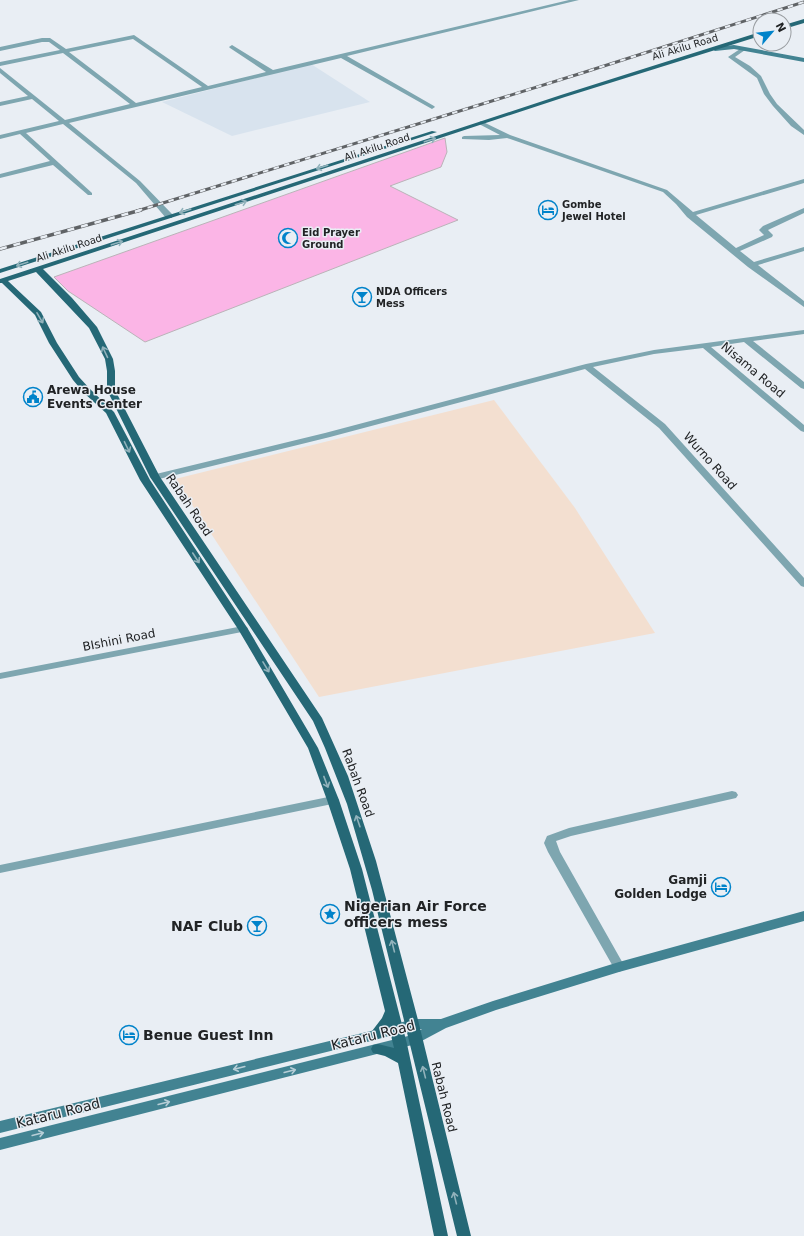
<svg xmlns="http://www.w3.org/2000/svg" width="804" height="1236" viewBox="0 0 804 1236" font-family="'DejaVu Sans',sans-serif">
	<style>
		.commercial { fill: #f3dfd0 }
		.built { fill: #d8e3ee }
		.building { fill: #fbb5e6; stroke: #bab3b8 }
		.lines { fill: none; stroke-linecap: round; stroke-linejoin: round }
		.street { fill: #7ea6b0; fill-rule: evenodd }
		.secondary { fill: #428392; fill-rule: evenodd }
		.primary { fill: #256876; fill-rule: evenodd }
		.rail-far1-casing { stroke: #606366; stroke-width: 3 }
		.rail-casing { stroke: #606366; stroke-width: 3.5 }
		.rail-far1 { stroke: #e9eef4; stroke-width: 2; stroke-dasharray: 5.5; stroke-linecap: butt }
		.rail { stroke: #e9eef4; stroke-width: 2.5; stroke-dasharray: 7; stroke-linecap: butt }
		.oneway { stroke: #91b2bb }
		.oneway2 { stroke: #b7ced7 }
		.labels { text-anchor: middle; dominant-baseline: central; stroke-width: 3; stroke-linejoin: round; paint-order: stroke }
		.far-street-label { font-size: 10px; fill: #212325; stroke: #e9eef4 }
		.far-poi-label { font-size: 10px; font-weight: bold; fill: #212325; stroke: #e9eef4; text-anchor: start }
		.street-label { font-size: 12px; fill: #212325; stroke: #e9eef4 }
		.poi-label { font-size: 12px; font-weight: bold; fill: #212325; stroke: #e9eef4; text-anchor: start }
		.near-poi-label { font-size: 14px; font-weight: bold; fill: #212325; stroke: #e9eef4; text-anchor: start }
		.near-street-label { font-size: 14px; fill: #212325; stroke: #e9eef4 }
	</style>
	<rect width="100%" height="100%" fill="#e9eef4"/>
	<path class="commercial" d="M494,400L575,508L655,633L319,697L175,479Z"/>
	<path class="built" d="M311,64L370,102L232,136L162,102Z"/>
	<path class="building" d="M445,138L447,152L441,167L390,186L458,220L145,342L68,291L54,277Z"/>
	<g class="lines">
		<path class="street" d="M569,0H579L347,56L434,106L435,107L432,109L341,58L69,123L140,181L172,214V218H166L136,183L63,124L26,133L92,193V195H88L53,165L0,178V174L50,161L20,134L0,139V135L59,121L32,99L0,106V102L28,96L0,73V68L65,120L130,104L63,53L0,66V62L60,50L49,42H42L0,51V47L42,38H50L66,49L134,35L208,86L266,72L230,48L229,47L232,45L273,70ZM133,39L202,87L136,103L69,52Z
			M743,47L746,49L745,50L735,57L750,66L761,76L770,94L777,104L804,130V135L791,126L773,106L764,94L757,78L728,57Z
			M481,121L510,135L667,190L693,212L804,179V183L696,215L736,248L764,235L759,230L763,226L804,208V213L768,230L773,235L772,237L740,251L754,262L804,247V251L758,265L804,301V307L748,267L687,217L676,204L663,192L507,138L489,140L462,139V137L464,136L500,135L479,124L478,123Z
			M804,330V334L753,341L804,382V389L801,388L744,342L711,347L804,425V432L801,431L703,348L654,354L593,367L665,424L804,578V587L801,586L659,428L585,369L330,437L155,480L150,477L152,475L325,433L586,364L654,350Z
			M243,626L247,627L248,629L247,631L0,679V673Z
			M732,791L736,792L738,795L736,798L571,836L556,841L560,852L625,967L623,970L619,972L615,970L548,852L544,843L547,836L569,828Z
			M333,796L337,797L339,800L337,803L0,873V865Z"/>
		<path class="secondary" d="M734,45L804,58V62L734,49L715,51L712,49L715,47Z
			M804,911V921L619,972L496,1010L446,1028L416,1044L0,1150V1138L412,1035L422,1029H413L375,1040L0,1133V1121L375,1030L413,1019H441L493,1001L619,962Z"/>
		<path class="primary" d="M804,19V23L784,29V25Z
			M760,32V36L565,97L43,269L72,298L97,327L113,359L115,371V390L160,477L322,718L348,776L376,861L418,1020L471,1236H457L372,890L347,804L325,748L313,721L150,477L107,390V371L105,359L89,328L36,272L8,281L41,312L57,343L79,377L90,389L114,412L150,480L248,629L318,748L339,800L362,869L407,1044L448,1236H434L398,1063L385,1056L373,1053L371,1049L373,1045L378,1044L394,1048L389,1027C384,1034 380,1042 370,1039L369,1035L382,1018L385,1011L350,869L327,800L308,748L238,629L140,480L106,413L84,393L73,380L49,343L35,315L2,283H0V279L561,95Z
			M432,131L437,132L0,273V269Z"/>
		<g class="rail-far1-casing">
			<path id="rail-far1" d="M137,211L582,73L804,2"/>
		</g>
		<g class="rail-casing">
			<path id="rail" d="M0,249L141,210"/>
		</g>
		<use href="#rail-far1" class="rail-far1"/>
		<use href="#rail" class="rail"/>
	</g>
	<defs><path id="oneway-shaft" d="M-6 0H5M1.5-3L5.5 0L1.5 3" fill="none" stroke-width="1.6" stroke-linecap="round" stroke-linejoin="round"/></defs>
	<g class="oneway">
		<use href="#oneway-shaft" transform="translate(430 140) rotate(-18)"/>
		<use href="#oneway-shaft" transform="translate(322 167) rotate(162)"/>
		<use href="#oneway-shaft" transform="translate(241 203) rotate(-18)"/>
		<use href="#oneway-shaft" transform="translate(185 211) rotate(162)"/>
		<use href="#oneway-shaft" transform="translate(117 243) rotate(-18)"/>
		<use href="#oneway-shaft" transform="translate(22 264) rotate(162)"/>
		<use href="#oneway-shaft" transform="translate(40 318) rotate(60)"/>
		<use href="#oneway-shaft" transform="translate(105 352) rotate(-115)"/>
		<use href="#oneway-shaft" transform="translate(127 447) rotate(64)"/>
		<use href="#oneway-shaft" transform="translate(196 558) rotate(57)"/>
		<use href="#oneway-shaft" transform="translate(266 667) rotate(59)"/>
		<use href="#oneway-shaft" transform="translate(326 782) rotate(69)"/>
		<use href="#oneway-shaft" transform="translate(358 821) rotate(-109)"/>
		<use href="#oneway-shaft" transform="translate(393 946) rotate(-104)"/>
		<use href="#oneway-shaft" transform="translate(424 1072) rotate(-104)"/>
		<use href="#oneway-shaft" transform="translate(455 1198) rotate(-104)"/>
	</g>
	<g class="oneway2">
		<use href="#oneway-shaft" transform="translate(239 1068) rotate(166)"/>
		<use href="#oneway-shaft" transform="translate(290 1071) rotate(-14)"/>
		<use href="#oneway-shaft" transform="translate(164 1103) rotate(-14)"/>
		<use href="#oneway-shaft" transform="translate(38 1134) rotate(-14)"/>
	</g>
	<defs>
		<g id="hotel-ring" transform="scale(1)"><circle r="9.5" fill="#e9eef4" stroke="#0083ca" stroke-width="1.5"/><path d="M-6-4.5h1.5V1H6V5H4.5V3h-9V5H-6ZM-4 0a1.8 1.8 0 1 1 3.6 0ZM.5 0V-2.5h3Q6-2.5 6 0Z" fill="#0083ca"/></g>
		<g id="mosque-ring" transform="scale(1)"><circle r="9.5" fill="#e9eef4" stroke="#0083ca" stroke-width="1.5"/><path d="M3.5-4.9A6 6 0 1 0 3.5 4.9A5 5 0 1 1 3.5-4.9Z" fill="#0083ca"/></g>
		<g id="bar-ring" transform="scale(1)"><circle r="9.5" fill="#e9eef4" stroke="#0083ca" stroke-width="1.5"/><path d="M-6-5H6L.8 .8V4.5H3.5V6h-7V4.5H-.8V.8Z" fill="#0083ca"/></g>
		<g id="civic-ring" transform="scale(1)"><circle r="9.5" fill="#e9eef4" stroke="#0083ca" stroke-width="1.5"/><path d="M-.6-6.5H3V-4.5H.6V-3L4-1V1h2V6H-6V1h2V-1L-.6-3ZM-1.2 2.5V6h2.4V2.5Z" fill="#0083ca"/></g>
		<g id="sight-ring" transform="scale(1)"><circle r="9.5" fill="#e9eef4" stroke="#0083ca" stroke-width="1.5"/><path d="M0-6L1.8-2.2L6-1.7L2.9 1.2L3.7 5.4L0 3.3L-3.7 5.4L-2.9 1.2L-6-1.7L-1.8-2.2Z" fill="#0083ca"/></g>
	</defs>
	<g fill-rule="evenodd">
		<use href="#hotel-ring" x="548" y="210"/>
		<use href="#mosque-ring" x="288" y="238"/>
		<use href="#bar-ring" x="362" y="297"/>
		<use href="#civic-ring" x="33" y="397"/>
		<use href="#hotel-ring" x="721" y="887"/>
		<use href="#sight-ring" x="330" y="914"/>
		<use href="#bar-ring" x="257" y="926"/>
		<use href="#hotel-ring" x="129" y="1035"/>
	</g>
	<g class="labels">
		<g class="far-street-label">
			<text transform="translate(685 47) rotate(-17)">Ali Akilu Road</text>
			<text transform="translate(377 147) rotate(-18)">Ali Akilu Road</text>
			<text transform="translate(69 248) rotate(-18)">Ali Akilu Road</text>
		</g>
		<g class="far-poi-label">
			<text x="562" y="204">Gombe<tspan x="562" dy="12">Jewel Hotel</tspan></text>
			<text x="302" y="232">Eid Prayer<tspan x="302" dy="12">Ground</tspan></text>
			<text x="376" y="291">NDA Officers<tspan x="376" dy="12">Mess</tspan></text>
		</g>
		<g class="street-label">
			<text transform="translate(753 370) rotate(40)">Nisama Road</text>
			<text transform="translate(710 461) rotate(48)">Wurno Road</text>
			<text transform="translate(189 505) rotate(56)">Rabah Road</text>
			<text transform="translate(119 640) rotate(-11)">BIshini Road</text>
			<text transform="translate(358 783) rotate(70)">Rabah Road</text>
			<text transform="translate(444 1097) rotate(76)">Rabah Road</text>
		</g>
		<g class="poi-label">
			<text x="47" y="390">Arewa House<tspan x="47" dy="14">Events Center</tspan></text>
			<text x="707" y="880" text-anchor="end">Gamji<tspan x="707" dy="14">Golden Lodge</tspan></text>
		</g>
		<g class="near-poi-label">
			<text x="344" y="906">Nigerian Air Force<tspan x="344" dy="16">officers mess</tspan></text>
			<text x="243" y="926" text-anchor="end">NAF Club</text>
			<text x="143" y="1035">Benue Guest Inn</text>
		</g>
		<g class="near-street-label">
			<text transform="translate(373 1035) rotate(-14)">Kataru Road</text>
			<text transform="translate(58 1113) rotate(-14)">Kataru Road</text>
		</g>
	</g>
	<g transform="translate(772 32) rotate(62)"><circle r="19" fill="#e9eef4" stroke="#999da1"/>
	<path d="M0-3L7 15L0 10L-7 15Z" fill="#0083ca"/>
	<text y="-6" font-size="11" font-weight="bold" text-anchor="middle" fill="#212325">N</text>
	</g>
</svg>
